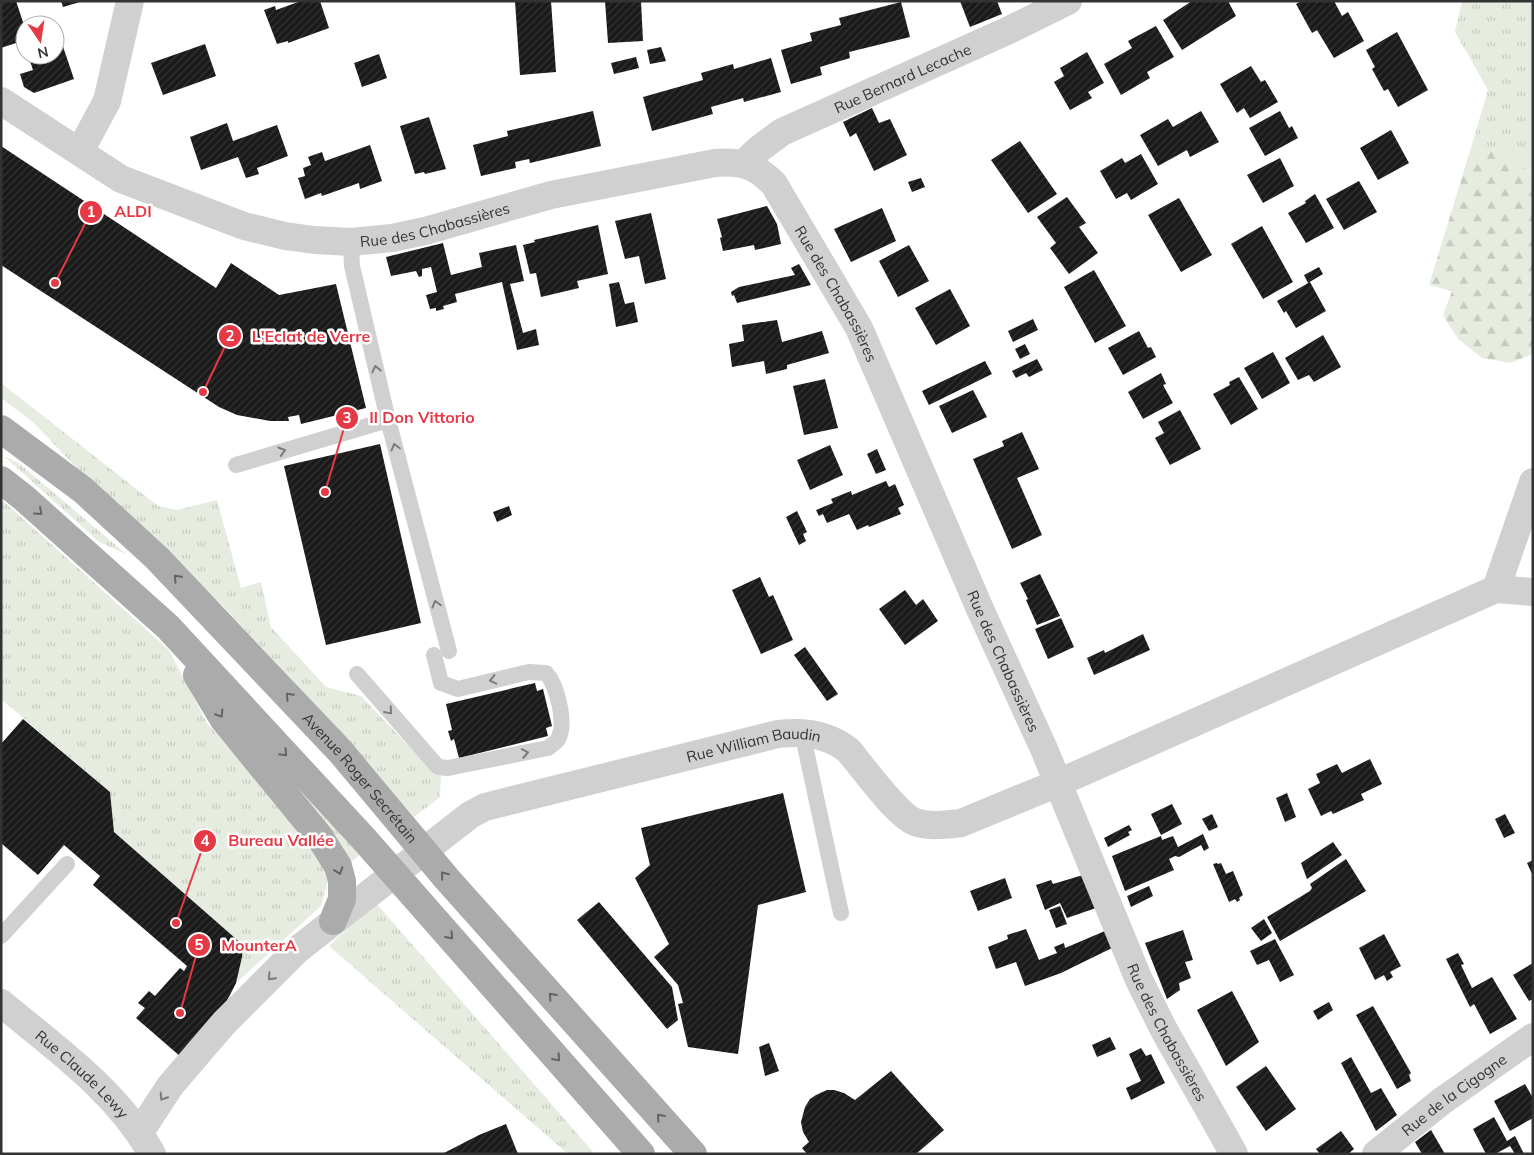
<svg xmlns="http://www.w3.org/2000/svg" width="1534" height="1155" viewBox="0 0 1534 1155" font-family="Mulish,sans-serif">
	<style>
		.grass { fill: url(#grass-tufts) }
		.forest { fill: url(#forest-firs) }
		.building { fill: url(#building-hatch) }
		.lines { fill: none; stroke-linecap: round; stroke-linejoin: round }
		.service { stroke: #d0d0d0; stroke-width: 16 }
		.minor { stroke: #d0d0d0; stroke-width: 28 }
		.primary { stroke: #ababab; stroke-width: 28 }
		.oneway { stroke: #7a7a7a }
		.oneway2 { stroke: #636363 }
		.labels { text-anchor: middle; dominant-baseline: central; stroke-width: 5; stroke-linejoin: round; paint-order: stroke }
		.street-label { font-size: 15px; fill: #333; stroke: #fff }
		.leader { fill: none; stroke: #e63946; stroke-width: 2 }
		.callout-dot { fill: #e63946; stroke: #fff; stroke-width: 2 }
		.mark-label { font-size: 15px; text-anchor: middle; font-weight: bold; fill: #fff }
		.callout-label { font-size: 16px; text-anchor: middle; font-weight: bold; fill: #e63946; stroke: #fff; stroke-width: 5; stroke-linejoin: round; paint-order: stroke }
	</style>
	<defs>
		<pattern id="grass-tufts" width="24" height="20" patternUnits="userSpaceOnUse" patternTransform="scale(1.25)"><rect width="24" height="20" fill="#e6ecdf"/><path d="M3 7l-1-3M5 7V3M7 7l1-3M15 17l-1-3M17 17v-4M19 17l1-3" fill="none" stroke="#c6cbc0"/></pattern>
		<pattern id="forest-firs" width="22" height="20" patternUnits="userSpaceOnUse" patternTransform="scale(1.25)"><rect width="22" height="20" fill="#e6ecdf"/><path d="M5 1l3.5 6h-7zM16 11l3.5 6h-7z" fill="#c6cbc0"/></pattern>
		<pattern id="building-hatch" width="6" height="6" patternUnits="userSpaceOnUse" patternTransform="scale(1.25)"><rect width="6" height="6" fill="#1a1a1a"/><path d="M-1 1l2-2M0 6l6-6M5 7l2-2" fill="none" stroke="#333"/></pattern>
	</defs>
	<rect width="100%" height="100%" fill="#fff"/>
	<path class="grass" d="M1462,1H1533V174L1524,169L1506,149L1470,151L1488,90L1455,32Z
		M1,383L158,506L177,510L217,500L241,588L261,582L271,627L326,687L361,696L428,766L441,775L440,797L414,817L349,741L222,605L68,459L33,422L1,398Z
		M4,456L20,464L126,554L99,542Z
		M1,499L169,650L207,723L298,827L329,877L321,906L236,983L243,945L114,832L110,792L1,699Z
		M295,781L362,853L350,863C342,836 310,807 291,786Z
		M375,902L595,1154H568L329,946Z"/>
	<path class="forest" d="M1506,149L1524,169L1533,174V354L1510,363L1482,358L1458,339L1443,315L1452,291L1429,285L1470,151Z"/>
	<path class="building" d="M1,1H16L25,28V40L1,48Z
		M61,1H79L80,2L63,7Z
		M301,1H320L329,28L288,43V41L277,44L264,10L275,6L276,10Z
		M515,1H551L556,72L520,75Z
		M605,1H641L643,41L608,43Z
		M960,1H997L1002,14L970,27Z
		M1192,1H1228L1236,16L1182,50L1163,20Z
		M1302,1H1334L1342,16L1348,12L1364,41L1334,58L1317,30L1312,33L1296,4Z
		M901,2L910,37L849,52L850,58L820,67L822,75L791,84L781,50L812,41L810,33L841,25L839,18Z
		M1156,26L1174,57L1147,72L1150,78L1121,95L1104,64L1132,48L1128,41Z
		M57,29L74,79L34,93L24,87L20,74L33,70L28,55H55V30Z
		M1397,32L1428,90L1398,107L1388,89L1384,91L1372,69L1375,67L1366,50Z
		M205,44L216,76L163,95L151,63Z
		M661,47L666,61L650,64L647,50Z
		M1087,52L1104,83L1088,92L1092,98L1070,110L1054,82L1064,76L1060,68Z
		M379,54L387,78L362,87L354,63Z
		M636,57L639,68L614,74L611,63Z
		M771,58L781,92L744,102L743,98L711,107L713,114L652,131L643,97L703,80L701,73L733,64L734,69Z
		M1251,66L1261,82L1265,80L1278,102L1250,118L1244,108L1237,113L1220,84Z
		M872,108L879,123L890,119L907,155L874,171L856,133L850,137L843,122Z
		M593,111L601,146L530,163L529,159L515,162L516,168L481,176L473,145L508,136L507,131Z
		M1201,111L1219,142L1190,157L1187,150L1158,166L1140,135L1168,119L1173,127Z
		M1280,111L1289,128L1292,126L1298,138L1265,156L1249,128Z
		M429,117L446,169L425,174L424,172L415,174L400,126Z
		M227,123L233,141L277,125L288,156L257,168L259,174L246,178L238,157L201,170L190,137Z
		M1391,130L1409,163L1378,180L1360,148Z
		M1020,141L1057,194L1028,213L991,160Z
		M370,145L382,181L360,189L359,183L322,196L321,193L305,199L298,178L305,176L303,168L311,165L308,157L322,152L325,161Z
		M1,146L216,288L231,263L279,295L336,284L366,408L301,424L299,415L288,417L289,421H270L237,415L219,407L1,265Z
		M1141,154L1158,184L1131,200L1127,193L1116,199L1100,171L1122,158L1125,163Z
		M1280,158L1294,186L1263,203L1247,175Z
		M921,178L925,187L912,192L908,182Z
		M1359,181L1377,212L1344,230L1326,199Z
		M1315,194L1334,228L1306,243L1288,213L1306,203L1305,201Z
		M1067,197L1086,223L1079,227L1098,253L1069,274L1050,248L1056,243L1037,217Z
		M1179,198L1212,255L1181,272L1148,215Z
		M767,206L777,224L781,244L755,250L754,245L723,251L720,238L722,237L717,219Z
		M882,208L896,241L851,262L834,229Z
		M651,213L666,279L645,284L639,256L625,259L615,221Z
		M598,225L608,274L577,281L579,288L541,297L536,273L530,274L523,245L535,242L534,240Z
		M1262,226L1293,282L1263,299L1231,244Z
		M443,243L451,275L482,267L479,253L516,245L524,281L510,284L523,333L536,329L539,345L517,350L502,282L455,294L457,302L443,306L444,309L436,311V308L430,309L426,295L437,292L431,267L422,269V276L419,277L416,271L391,276L386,257Z
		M909,245L929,281L898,297L879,261Z
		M799,264L811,285L737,303L734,295L732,296L731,292L739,287L795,275L791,268Z
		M1319,267L1323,274L1308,283L1304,275Z
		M1094,270L1126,326L1095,343L1064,287Z
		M619,282L625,304L634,302L638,322L616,327L609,284Z
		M1310,282L1326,311L1296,328L1286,311L1284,313L1277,301Z
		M950,289L970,326L936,345L915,308Z
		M1033,319L1038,330L1013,342L1008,331Z
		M777,320L782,342L822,331L829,353L787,365V369L766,374L764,361L732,367L729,344L744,341L742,325Z
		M1139,331L1148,348L1151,347L1156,357L1123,375L1108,348Z
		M1323,335L1341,367L1314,382L1309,375L1298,380L1285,358Z
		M1025,344L1030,354L1020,359L1015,349Z
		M1273,352L1290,383L1262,399L1244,368Z
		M1037,359L1043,370L1029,377L1026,373L1016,378L1012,371Z
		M985,361L992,374L929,405L922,391Z
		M1161,373L1166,384L1163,385L1173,403L1143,419L1128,392Z
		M1239,377L1258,409L1231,425L1213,394L1230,385L1229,382Z
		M825,379L838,428L804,435L793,386Z
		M973,390L987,417L952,433L939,406Z
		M1180,410L1201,449L1170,465L1155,438L1164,433L1158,422Z
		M1022,432L1039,469L1017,478L1042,535L1012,549L973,459L1004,446L1002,441Z
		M380,444L421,623L326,645L284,466Z
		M830,445L843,475L810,490L797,460Z
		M877,449L886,470L876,474L867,454Z
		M886,481L889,487L895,484L904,505L898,508L901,514L869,527L868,525L857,530L849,514L827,523L823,514L819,516L816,510L833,503L831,499L851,491L852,495Z
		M509,506L512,515L497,522L493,512Z
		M797,511L807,532L803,534L806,541L799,545L786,517Z
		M1040,574L1060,616L1037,625L1026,600L1028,599L1020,583Z
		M760,577L769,597L773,595L793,640L761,654L732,590Z
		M905,590L916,605L923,599L938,621L905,645L879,609Z
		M1061,618L1074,647L1048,659L1035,629Z
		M1143,634L1150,650L1094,675L1087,658L1104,650L1105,653Z
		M805,647L838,694L827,701L794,655Z
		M535,683L537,691L543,689L552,726L546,728L548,736L459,758L454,739L451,741L448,731L452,730L446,704Z
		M23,719L110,792L114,832L243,945L242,957L236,983L230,995L221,1011L181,1057L136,1018L145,1008L138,1003L149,991L155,996L180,968L184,971L187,966L93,885L100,876L64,845L38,875L1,843V744Z
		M1370,759L1382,784L1361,794L1364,800L1333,814L1331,811L1321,816L1308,789L1320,783L1316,774L1337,764L1342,773Z
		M783,793L806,892L758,905L738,1054L688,1047L678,1004L683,1003L678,985L654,957L669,944L635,878L650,865L641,828Z
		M1287,793L1296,817L1285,822L1276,798Z
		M1172,804L1182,824L1161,835L1151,814Z
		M1212,814L1218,827L1209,831L1202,819Z
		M1505,814L1515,833L1504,838L1495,819Z
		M1129,825L1132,830L1128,832L1130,835L1108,847L1104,838Z
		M1203,834L1209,848L1204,851L1201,845L1179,857L1175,856L1169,859L1174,870L1125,891L1112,856L1161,836L1162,840L1173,836L1178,847Z
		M1333,842L1342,855L1307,879L1301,863Z
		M1346,859L1366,891L1280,941L1267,917L1310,891L1312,888L1310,884Z
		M1533,860V876L1527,863Z
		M1217,863L1218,864L1221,863L1226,874L1233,871L1243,895L1239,898L1240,900L1237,902L1235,899L1229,902L1213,864Z
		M1083,875L1096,908L1067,918L1060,903L1045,910L1036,885L1051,880L1053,884Z
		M1005,878L1012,898L978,911L970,891Z
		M1149,886L1153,896L1131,907L1127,896Z
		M599,902L672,987L678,1020L667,1029L577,920Z
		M1060,906L1067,924L1056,928L1049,910Z
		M1264,919L1272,933L1261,941L1251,928Z
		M1026,929L1039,960L1057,953L1054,947L1064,943L1065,948L1105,931L1112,948L1061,973L1025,986L1016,962L996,969L988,947L1008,939L1007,935Z
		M1183,930L1193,960L1185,962L1191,978L1179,983L1180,990L1167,999L1145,943Z
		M1384,934L1401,966L1390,972L1393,977L1387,981L1384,975L1375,980L1359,948Z
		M1275,939L1294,975L1280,982L1269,960L1257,965L1250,951Z
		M1458,953L1464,964L1461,965L1472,988L1492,977L1517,1019L1490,1034L1474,1004L1470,1007L1446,959Z
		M1533,963V999L1529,1001L1513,975Z
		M1232,991L1259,1042L1226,1066L1197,1010Z
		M1329,1002L1333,1010L1318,1020L1313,1011Z
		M1373,1006L1411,1073L1409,1075L1411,1081L1397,1089L1356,1015Z
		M1110,1037L1116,1049L1097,1057L1092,1045Z
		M769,1043L779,1071L765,1076L759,1047Z
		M1141,1048L1146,1056L1151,1054L1165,1083L1131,1100L1126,1088L1141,1081L1129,1054Z
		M1351,1057L1371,1093L1381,1088L1397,1115L1376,1131L1341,1063Z
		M1266,1066L1296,1109L1266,1131L1236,1087Z
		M891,1071L944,1130L916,1154H807L802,1148L809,1142L803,1132L801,1122L805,1107L810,1099L816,1095L827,1090H834L844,1093L855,1100Z
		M1525,1084L1533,1098V1118L1510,1131L1494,1101Z
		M1494,1117L1507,1141L1515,1136L1524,1154H1515L1510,1146L1495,1154H1486L1473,1129Z
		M506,1124L518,1154H442L479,1135Z
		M1431,1130L1445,1154H1422L1415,1142Z
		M1341,1131L1354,1149L1348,1154H1320L1316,1149Z"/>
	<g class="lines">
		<path class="service" d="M388,420L449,651
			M236,465L388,420L352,266L351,242
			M357,674L438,767L448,768L548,748C551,745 558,742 559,737C566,722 557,685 546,673L529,672L458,689L441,683L434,655
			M802,732L841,913
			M1,936L67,864"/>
		<g class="minor">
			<path id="s1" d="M1,101L121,179L244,226L285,236L314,240L351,242L392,238L425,231L551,195L715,163C742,161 755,165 774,184L859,328L980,609L1044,749L1139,980L1164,1030L1234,1154"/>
			<path d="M80,151L107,101L130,1"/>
			<path id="s2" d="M744,163L759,149L782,132L1007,31L1068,1"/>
			<path d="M1496,589L1533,592"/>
			<path id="s3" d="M1,1003C55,1048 117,1091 152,1154"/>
			<path id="s4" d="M140,1132L170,1086L224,1023L297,950L470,815L485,807L778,734C803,731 829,734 849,751C863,768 897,815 915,822C929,827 946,825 961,823L1058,783L1496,589L1533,482"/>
			<path id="s5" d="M1376,1154L1442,1101L1533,1037"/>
		</g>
		<g class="primary">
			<path id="s6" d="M1,429L83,490L157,558L340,751L447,879L693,1154"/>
			<path d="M1,480L24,498L168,627L363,838L641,1154"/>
			<path d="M197,675L224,720L319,836L338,866L342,881V899L333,921"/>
		</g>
	</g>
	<defs><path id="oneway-chevron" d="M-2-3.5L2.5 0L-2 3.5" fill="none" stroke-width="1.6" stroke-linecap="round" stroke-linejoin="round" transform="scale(1.25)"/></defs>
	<g class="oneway">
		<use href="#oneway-chevron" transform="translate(376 369) rotate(-103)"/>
		<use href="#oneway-chevron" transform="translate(395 447) rotate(-105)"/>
		<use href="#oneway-chevron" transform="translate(282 451) rotate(-16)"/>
		<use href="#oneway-chevron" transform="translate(436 604) rotate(-105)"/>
		<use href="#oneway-chevron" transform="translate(493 680) rotate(167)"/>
		<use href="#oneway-chevron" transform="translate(389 711) rotate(49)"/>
		<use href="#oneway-chevron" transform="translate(525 753) rotate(-11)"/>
		<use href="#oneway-chevron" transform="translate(271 977) rotate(133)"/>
		<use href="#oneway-chevron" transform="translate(163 1097) rotate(123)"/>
	</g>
	<g class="oneway2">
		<use href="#oneway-chevron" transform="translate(39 512) rotate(42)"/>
		<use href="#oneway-chevron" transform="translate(177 578) rotate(-133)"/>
		<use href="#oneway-chevron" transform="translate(289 696) rotate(-133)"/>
		<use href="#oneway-chevron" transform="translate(220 714) rotate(58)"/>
		<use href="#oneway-chevron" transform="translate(284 753) rotate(47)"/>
		<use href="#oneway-chevron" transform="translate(339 871) rotate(71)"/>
		<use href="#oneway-chevron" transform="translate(444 875) rotate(-129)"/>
		<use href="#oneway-chevron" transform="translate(450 936) rotate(48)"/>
		<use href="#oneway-chevron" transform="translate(552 996) rotate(-132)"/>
		<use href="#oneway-chevron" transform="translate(557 1058) rotate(49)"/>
		<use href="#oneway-chevron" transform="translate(660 1117) rotate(-132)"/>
	</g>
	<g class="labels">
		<g class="street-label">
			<text stroke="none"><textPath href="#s2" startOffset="181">Rue Bernard Lecache</textPath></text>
			<text stroke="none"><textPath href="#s1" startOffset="469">Rue des Chabassières</textPath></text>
			<text stroke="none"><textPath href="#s1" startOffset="948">Rue des Chabassières</textPath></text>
			<text stroke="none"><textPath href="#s1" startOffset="1352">Rue des Chabassières</textPath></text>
			<text stroke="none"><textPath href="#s4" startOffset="754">Rue William Baudin</textPath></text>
			<text stroke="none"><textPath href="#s6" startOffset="502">Avenue Roger Secrétain</textPath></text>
			<text stroke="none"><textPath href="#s1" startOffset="1758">Rue des Chabassières</textPath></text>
			<text stroke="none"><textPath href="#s3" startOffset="108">Rue Claude Lewy</textPath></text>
			<text stroke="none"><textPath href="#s5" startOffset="98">Rue de la Cigogne</textPath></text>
		</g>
	</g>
	<path class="leader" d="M55 283L91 212M203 392L230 336M325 492L347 418M176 923L205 841M180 1013L199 945"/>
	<g class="callout-dot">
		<circle cx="55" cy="283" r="5"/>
		<circle cx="203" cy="392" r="5"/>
		<circle cx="325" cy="492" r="5"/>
		<circle cx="176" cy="923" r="5"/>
		<circle cx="180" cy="1013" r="5"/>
		<circle cx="91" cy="212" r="12"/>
		<circle cx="230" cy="336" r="12"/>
		<circle cx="347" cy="418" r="12"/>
		<circle cx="205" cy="841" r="12"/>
		<circle cx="199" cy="945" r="12"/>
	</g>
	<g class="mark-label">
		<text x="91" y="217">1</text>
		<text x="230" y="341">2</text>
		<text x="347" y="423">3</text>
		<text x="205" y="846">4</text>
		<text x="199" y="950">5</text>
	</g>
	<g class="callout-label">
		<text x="133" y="217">ALDI</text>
		<text x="311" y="342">L'Eclat de Verre</text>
		<text x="422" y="423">Il Don Vittorio</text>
		<text x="281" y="846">Bureau Vallée</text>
		<text x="259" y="951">MounterA</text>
	</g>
	<rect width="1534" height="1155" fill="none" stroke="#333333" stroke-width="5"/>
	<g transform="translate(40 40) rotate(167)"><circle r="24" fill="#ffffff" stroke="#adadad"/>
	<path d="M0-4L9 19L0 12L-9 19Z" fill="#e63946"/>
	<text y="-8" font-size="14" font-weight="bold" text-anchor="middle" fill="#333333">N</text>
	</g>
</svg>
